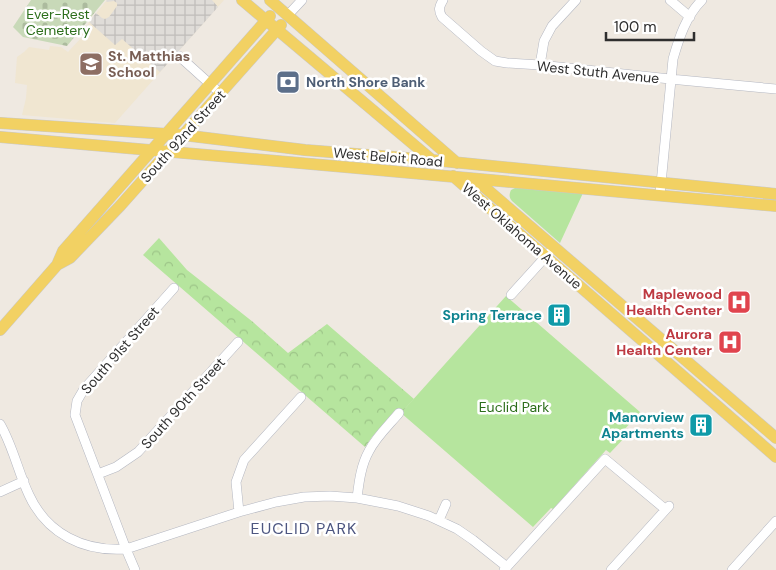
<svg xmlns="http://www.w3.org/2000/svg" width="776" height="570" viewBox="0 0 776 570" font-family="'DM Sans',sans-serif">
	<style>
		.education { fill: #f0e6d1 }
		.green { fill: #b6e59e }
		.forest { fill: url(#forest-crowns) }
		.cemetery { fill: url(#cemetery-stones) }
		.plaza { fill: url(#plaza-grid) }
		.lines { fill: none; stroke-linecap: round; stroke-linejoin: round }
		.minor-casing { stroke: #b4b7c1; stroke-width: 10 }
		.major-casing { stroke: #c9c9c9; stroke-width: 12 }
		.minor { stroke: #fff; stroke-width: 9 }
		.major { stroke: #f2d163; stroke-width: 11 }
		.labels { text-anchor: middle; dominant-baseline: central; stroke-width: 5; stroke-linejoin: round; paint-order: stroke }
		.park-label { font-size: 14px; fill: #2c6e1b; stroke: #fff }
		.education-label { font-size: 14px; font-weight: bold; fill: #785e54; stroke: #fff; text-anchor: start }
		.street-label { font-size: 14px; fill: #2e2e2e; stroke: #fff }
		.service-label { font-size: 14px; font-weight: bold; fill: #4e5e75; stroke: #fff; text-anchor: start }
		.health-label { font-size: 14px; font-weight: bold; fill: #be3a42; stroke: #fff; text-anchor: end }
		.culture-label { font-size: 14px; font-weight: bold; fill: #0d838f; stroke: #fff; text-anchor: end }
		.quarter-label { font-size: 16px; letter-spacing: 1px; fill: #4d5680; stroke: #fff }
	</style>
	<defs>
		<pattern id="forest-crowns" width="20" height="18" patternUnits="userSpaceOnUse" patternTransform="scale(1.25)"><rect width="20" height="18" fill="#b6e59e"/><path d="M2 6a3 3 0 1 1 6 0M12 15a3 3 0 1 1 6 0" fill="none" stroke="#9dc588"/></pattern>
		<pattern id="cemetery-stones" width="16" height="16" patternUnits="userSpaceOnUse" patternTransform="scale(1.25)"><rect width="16" height="16" fill="#c8d9b8"/><path d="M2 7V4a2 2 0 0 1 4 0v3zM10 15v-3a2 2 0 0 1 4 0v3z" fill="#acbb9e"/></pattern>
		<pattern id="plaza-grid" width="8" height="8" patternUnits="userSpaceOnUse" patternTransform="scale(1.25)"><rect width="8" height="8" fill="#dfdcd8"/><path d="M0 4h8M4 0v8" fill="none" stroke="#c0bdba"/></pattern>
	</defs>
	<rect width="100%" height="100%" fill="#efe9e1"/>
	<path class="education" d="M107,0H224L115,123L22,115L26,98L27,85L15,83L17,57L24,52L29,47L49,50L50,46L61,47L68,52L83,36L81,33L86,28L89,22Z"/>
	<path class="green" d="M517,187L583,193L560,243L512,201C509,197 509,195 511,190Z
		M506,296L640,412L624,430L628,434L610,453L606,450L553,509L551,508L533,527L401,413Z"/>
	<path class="forest" d="M159,238L187,270L253,322L288,353L327,324L414,399L401,413L396,409L372,437L365,447L143,255Z"/>
	<path class="cemetery" d="M31,0H105L67,46L23,37L13,27Z"/>
	<path class="plaza" d="M107,0H212L218,7L160,72L122,39L115,45L89,22L96,13L102,18L105,19L109,17L117,6V3L114,1L107,2L106,1Z"/>
	<g class="lines">
		<g class="minor-casing">
			<path id="minor" d="M443,0C439,7 438,10 442,17L481,51L495,61L507,63L540,65L670,79L776,89
				M670,0L690,17
				M288,15L302,0
				M179,56L220,93
				M540,65L544,41L552,26L576,0
				M660,194L673,59C679,38 686,16 702,0
				M174,288L84,389L77,401L75,415L126,549L239,512L276,502L304,497L330,496L357,498L398,506L429,516L457,529L473,540L507,567
				M511,295L549,253
				M0,424C13,446 18,472 29,495C47,534 84,552 126,549L135,570
				M98,474L116,467L138,452L238,342
				M0,492L24,481
				M357,498C359,482 361,465 369,451C376,437 389,425 399,413
				M239,512L236,482L244,460L301,397
				M439,520L446,504
				M504,570L605,459L665,509
				M611,570L669,506
				M732,570L776,521"/>
		</g>
		<g class="major-casing">
			<path id="major" d="M242,0L432,160
				M270,0L457,163
				M0,123L183,135L305,150L432,160L776,194
				M0,137C259,159 517,182 776,206
				M453,176L776,457
				M475,179L776,438
				M57,265L70,258L120,206L281,25
				M0,330L57,265L63,251L270,16"/>
		</g>
		<use href="#minor" class="minor"/>
		<use href="#major" class="major"/>
	</g>
	<defs>
		<g id="school-square" transform="scale(1.25)"><rect x="-9" y="-9" width="18" height="18" rx="4" fill="#8d6e63" stroke="#fff"/><path d="M0-5L7-2L0 1L-7-2ZM-4 1L0 2.5L4 1V4Q0 6-4 4Z" fill="#fff"/></g>
		<g id="bank-square" transform="scale(1.25)"><rect x="-9" y="-9" width="18" height="18" rx="4" fill="#5c6f8a" stroke="#fff"/><path d="M-6-4H6V4H-6ZM0-2.3a2.3 2.3 0 1 0 0 4.6a2.3 2.3 0 1 0 0-4.6Z" fill="#fff"/></g>
		<g id="hospital-square" transform="scale(1.25)"><rect x="-9" y="-9" width="18" height="18" rx="4" fill="#e0444e" stroke="#fff"/><path d="M-5-5h3v3.5h4V-5h3V5h-3V1.5h-4V5h-3Z" fill="#fff"/></g>
		<g id="building-square" transform="scale(1.25)"><rect x="-9" y="-9" width="18" height="18" rx="4" fill="#0f9aa8" stroke="#fff"/><path d="M-4-6H4V6H1V3H-1V6H-4ZM-2.5-4.3h1.7v1.8h-1.7ZM.8-4.3h1.7v1.8H.8ZM-2.5-1h1.7V.8h-1.7ZM.8-1h1.7V.8H.8Z" fill="#fff"/></g>
	</defs>
	<g fill-rule="evenodd">
		<use href="#school-square" x="91" y="64"/>
		<use href="#bank-square" x="288" y="82"/>
		<use href="#hospital-square" x="739" y="302"/>
		<use href="#building-square" x="559" y="315"/>
		<use href="#hospital-square" x="730" y="342"/>
		<use href="#building-square" x="701" y="425"/>
	</g>
	<g class="labels">
		<g class="park-label">
			<text x="58" y="14">Ever-Rest<tspan x="58" dy="16">Cemetery</tspan></text>
			<text x="514" y="407">Euclid Park</text>
		</g>
		<g class="education-label">
			<text x="108" y="56">St. Matthias<tspan x="108" dy="16">School</tspan></text>
		</g>
		<g class="street-label">
			<text transform="translate(598 72) rotate(6)">West Stuth Avenue</text>
			<text transform="translate(183 136) rotate(-48)">South 92nd Street</text>
			<text transform="translate(388 157) rotate(5)">West Beloit Road</text>
			<text transform="translate(522 236) rotate(41)">West Oklahoma Avenue</text>
			<text transform="translate(120 350) rotate(-49)">South 91st Street</text>
			<text transform="translate(183 403) rotate(-48)">South 90th Street</text>
		</g>
		<g class="service-label">
			<text x="306" y="82">North Shore Bank</text>
		</g>
		<g class="health-label">
			<text x="722" y="294">Maplewood<tspan x="722" dy="16">Health Center</tspan></text>
			<text x="712" y="334">Aurora<tspan x="712" dy="16">Health Center</tspan></text>
		</g>
		<g class="culture-label">
			<text x="542" y="315">Spring Terrace</text>
			<text x="684" y="417">Manorview<tspan x="684" dy="16">Apartments</tspan></text>
		</g>
		<g class="quarter-label">
			<text x="304" y="528">EUCLID PARK</text>
		</g>
	</g>
	<path d="M606 32v8h88v-8" fill="none" stroke="#2e2e2e" stroke-width="2.5"/>
	<text x="614" y="32" font-size="15" fill="#2e2e2e" stroke="#ffffff" stroke-width="4" paint-order="stroke">100 m</text>
</svg>
